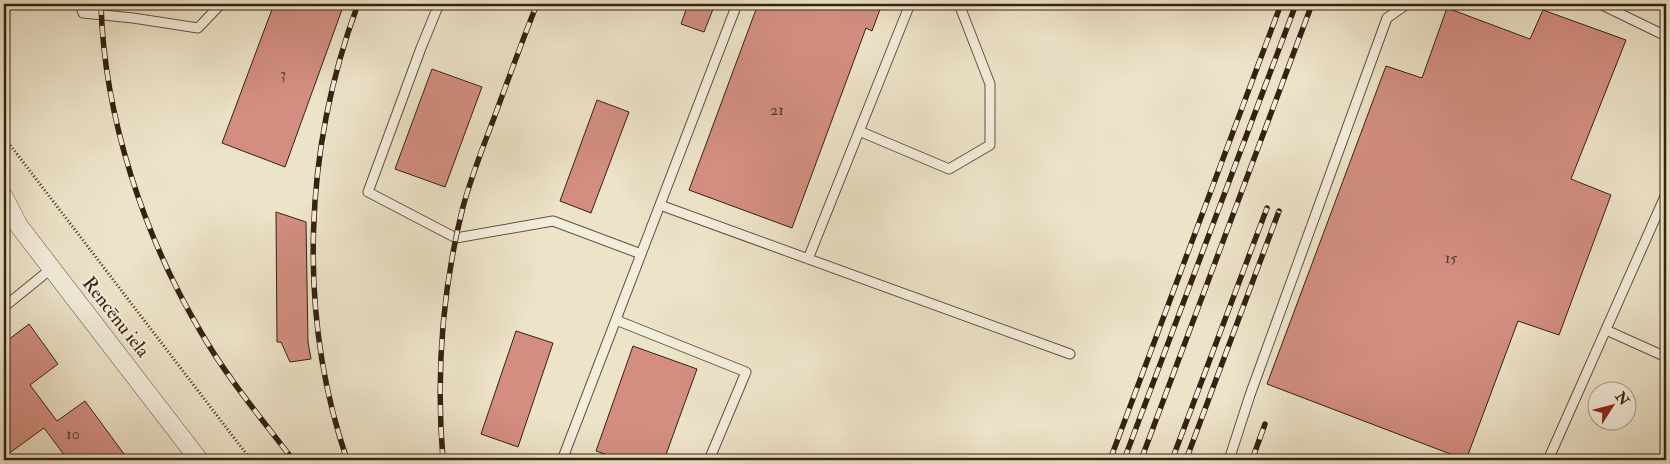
<svg xmlns="http://www.w3.org/2000/svg" width="1670" height="464" viewBox="0 0 1670 464" font-family="'IM FELL Double Pica',serif">
	<style>
		.building { fill: #d38e81; stroke: #342210 }
		.lines { fill: none; stroke-linecap: round; stroke-linejoin: round }
		.service-casing { stroke: #62523e; stroke-width: 11 }
		.minor-casing { stroke: #62523e; stroke-width: 19 }
		.path { stroke: #342210; stroke-width: 3; stroke-dasharray: 1 2.5; stroke-linecap: butt }
		.service { stroke: #f3eddc; stroke-width: 9 }
		.minor { stroke: #f3eddc; stroke-width: 18 }
		.rail-casing { stroke: #342210; stroke-width: 5.5 }
		.rail { stroke: #f3eddc; stroke-width: 4; stroke-dasharray: 11; stroke-linecap: butt }
		.labels { text-anchor: middle; dominant-baseline: central; stroke-width: 4.5; stroke-linejoin: round; paint-order: stroke }
		.number-label { font-size: 16px; fill: #5c3d2c }
		.street-label { font-size: 19px; fill: #342210; stroke: #f3eddc }
	</style>
	<rect width="100%" height="100%" fill="#ede3c9"/>
	<filter id="stains"><feTurbulence type="fractalNoise" baseFrequency=".004" numOctaves="4"/><feColorMatrix values="0 0 0 0 .2 0 0 0 0 .09 0 0 0 0 .02 0 0 0 .5 -.17"/></filter>
	<radialGradient id="worn" r=".72"><stop offset=".6" stop-color="#630" stop-opacity="0"/><stop offset="1" stop-color="#630" stop-opacity=".3"/></radialGradient>
	<path class="building" d="M274,4H344L285,167L222,143Z
		M688,4H715L704,32L681,24Z
		M758,4H882L872,31L866,28L792,228L689,190Z
		M1447,8L1530,39L1543,10L1626,40L1571,179L1611,195L1559,335L1518,321L1466,460L1267,384L1386,66L1422,78Z
		M432,69L482,87L445,187L395,169Z
		M597,100L629,112L591,213L560,201Z
		M276,212L306,222L308,342L311,359L290,362L281,342H277Z
		M29,324L58,364L30,385L57,421L85,401L124,454L116,460H68L44,428L4,457V343Z
		M516,331L553,343L518,447L481,434Z
		M633,346L697,369L664,460H622L596,451Z"/>
	<g class="lines">
		<g class="service-casing">
			<path id="service" d="M80,4L83,13L133,18L198,28L221,4
				M439,4L421,48L368,192L456,238L553,221L641,254
				M1600,4L1666,36
				M859,131L949,169L990,145V84L959,4
				M660,205L1070,354
				M808,259L910,4
				M4,307L52,268
				M616,320L746,372L709,460
				M1606,330L1666,357
				M571,460L564,455L737,4
				M1229,460L1250,395L1387,18L1407,4
				M1548,460L1666,194"/>
		</g>
		<g class="minor-casing">
			<path id="minor" d="M4,197L19,226L199,460"/>
		</g>
		<path class="path" d="M4,137L251,460"/>
		<use href="#service" class="service"/>
		<use href="#minor" class="minor"/>
		<g class="rail-casing">
			<path id="rail" d="M101,4C104,117 144,237 202,334C228,379 262,419 293,460
				M347,460C297,313 304,149 358,4
				M443,460C436,376 442,290 463,207C471,177 483,147 494,118C508,80 522,41 537,4
				M1110,460L1281,4
				M1124,460L1296,4
				M1141,460L1312,4
				M1172,460L1267,208
				M1186,460L1279,211
				M1252,460L1265,424"/>
		</g>
		<use href="#rail" class="rail"/>
	</g>
	<g class="labels">
		<g class="number-label">
			<text x="283" y="74">3</text>
			<text x="777" y="110">21</text>
			<text x="1451" y="258">15</text>
			<text x="73" y="434">10</text>
		</g>
		<g class="street-label">
			<text transform="translate(116 317) rotate(52)">Rencēnu iela</text>
		</g>
	</g>
	<rect width="1670" height="464" fill="none" stroke="#ede3c9" stroke-width="20"/>
	<rect x="5" y="5" width="1660" height="454" fill="none" stroke="#342210" stroke-width="2.5"/>
	<rect x="10" y="10" width="1650" height="444" fill="none" stroke="#342210"/>
	<g transform="translate(1612 406) rotate(54)"><circle r="24" fill="#f3eddc" stroke="#a79c8a"/>
	<path d="M0-4L9 19L0 12L-9 19Z" fill="#8f2418"/>
	<text y="-8" font-size="14" font-weight="bold" text-anchor="middle" fill="#342210">N</text>
	</g>
	<rect width="100%" height="100%" filter="url(#stains)"/>
	<rect width="100%" height="100%" fill="url(#worn)"/>
</svg>
